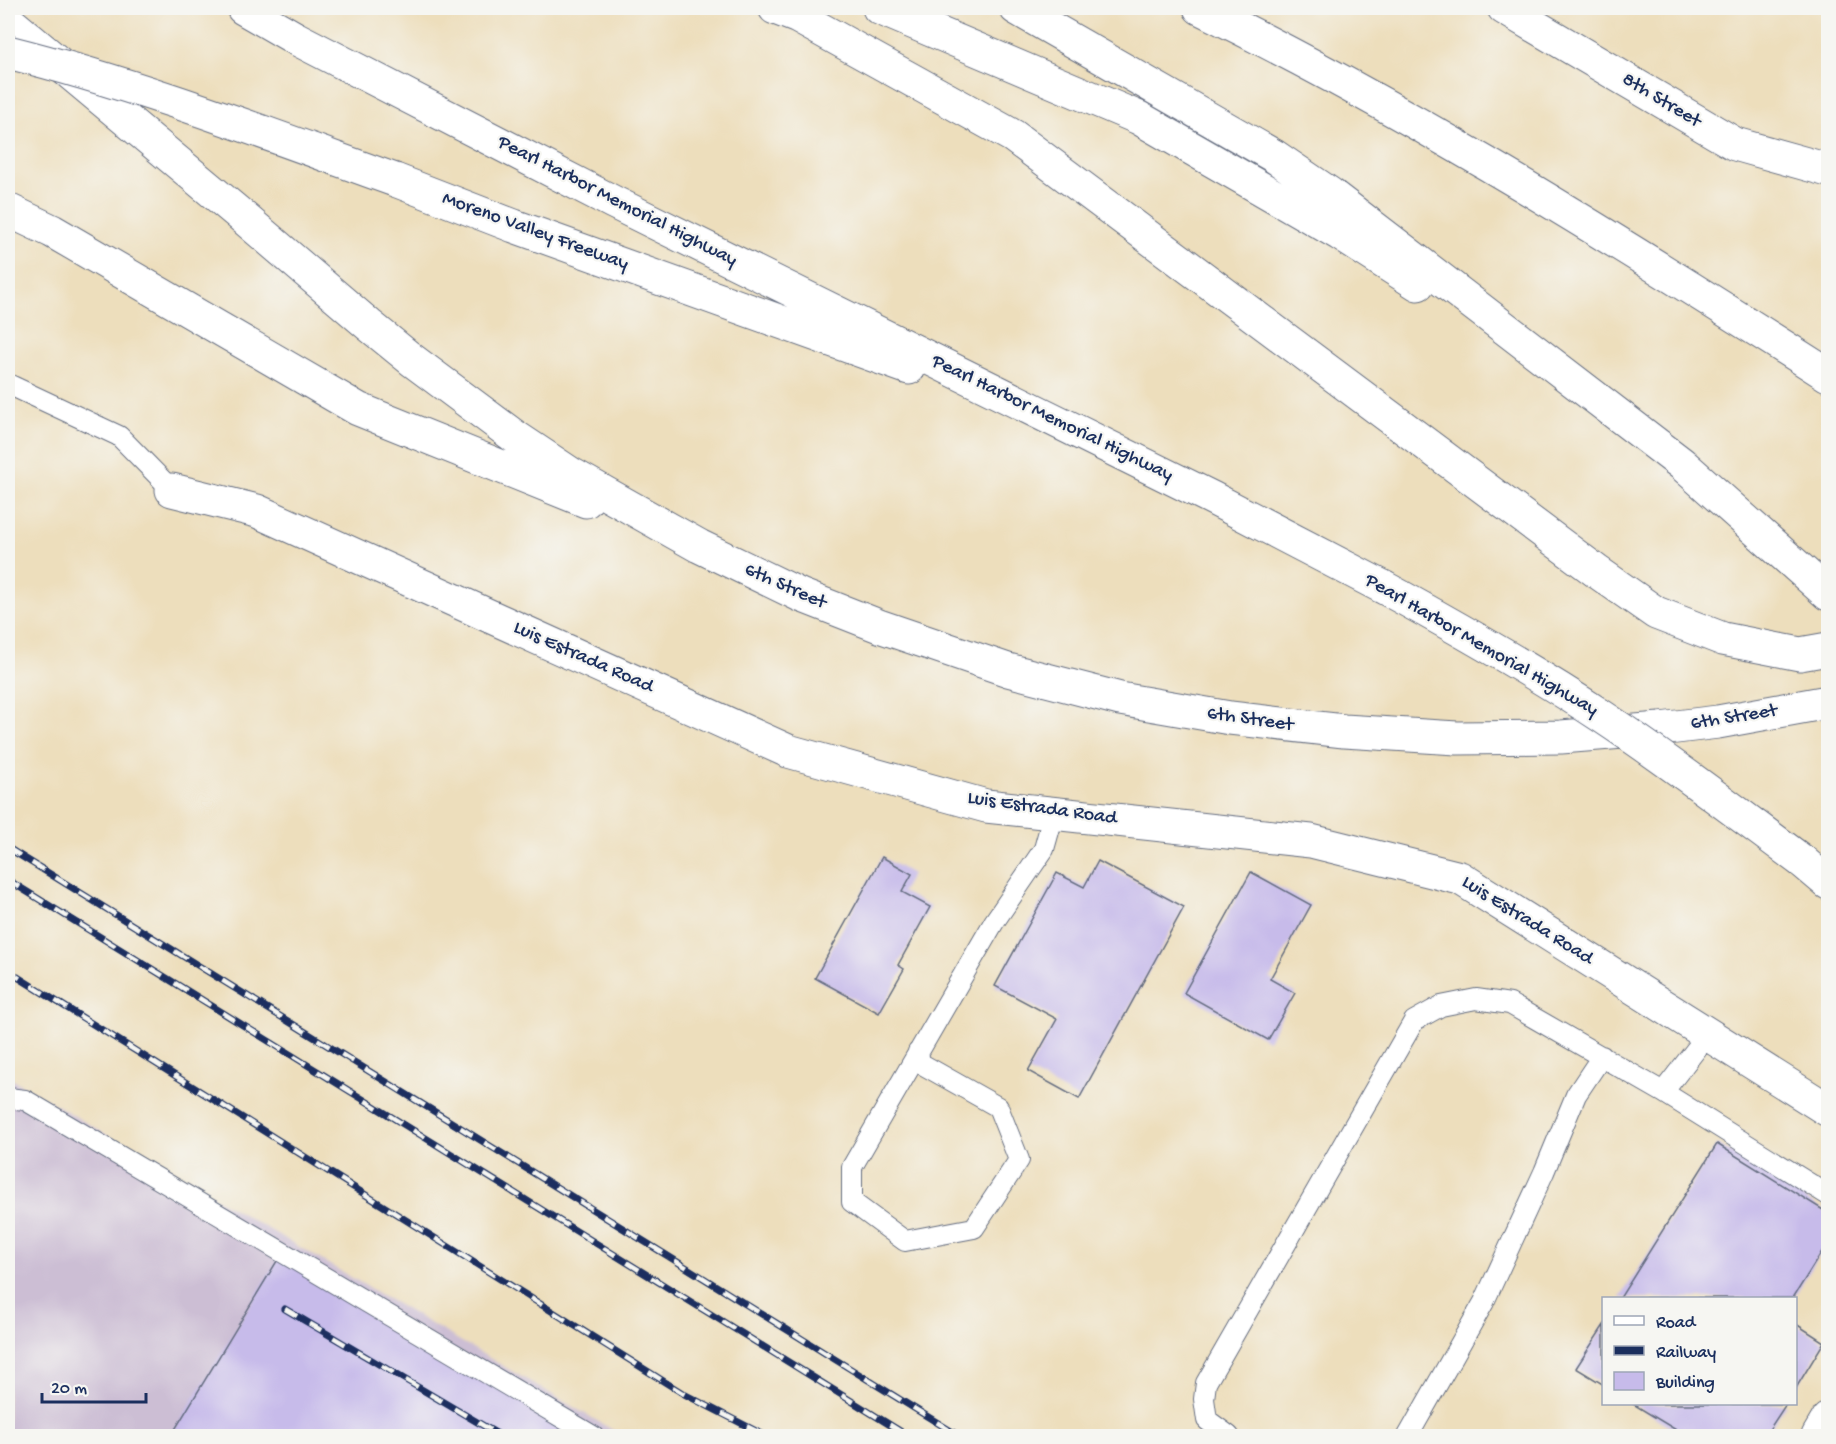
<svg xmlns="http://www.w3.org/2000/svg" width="1836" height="1444" viewBox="0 0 1836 1444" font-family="'Gochi Hand',sans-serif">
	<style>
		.industrial { fill: #ccbed4 }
		.building { fill: #c7bbea }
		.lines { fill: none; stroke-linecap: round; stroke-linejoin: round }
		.lane-casing { stroke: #646c7f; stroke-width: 22 }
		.street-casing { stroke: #646c7f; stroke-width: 35 }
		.secondary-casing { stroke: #646c7f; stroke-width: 35 }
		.highway-casing { stroke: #646c7f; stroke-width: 35 }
		.lane { stroke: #fff; stroke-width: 20 }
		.street { stroke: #fff; stroke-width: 33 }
		.secondary { stroke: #fff; stroke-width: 33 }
		.highway { stroke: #fff; stroke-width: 33 }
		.rail-casing { stroke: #1b2f5e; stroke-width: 7 }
		.rail { stroke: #f6f6f2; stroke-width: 4.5; stroke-dasharray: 14; stroke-linecap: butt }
		.highway-bridge-casing { stroke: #646c7f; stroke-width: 35; stroke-linecap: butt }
		.highway-bridge { stroke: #fff; stroke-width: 33 }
		.labels { text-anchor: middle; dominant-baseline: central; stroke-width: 4.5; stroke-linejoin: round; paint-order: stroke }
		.street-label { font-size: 20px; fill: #1b2f5e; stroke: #f6f6f2 }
	</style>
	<rect width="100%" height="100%" fill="#f6f6f2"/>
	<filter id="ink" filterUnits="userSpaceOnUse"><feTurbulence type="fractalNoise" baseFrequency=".0167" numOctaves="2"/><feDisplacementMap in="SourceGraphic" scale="12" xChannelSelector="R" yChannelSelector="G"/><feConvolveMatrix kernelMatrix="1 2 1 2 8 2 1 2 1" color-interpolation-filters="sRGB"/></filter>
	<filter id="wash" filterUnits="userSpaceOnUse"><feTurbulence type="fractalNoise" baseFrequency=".008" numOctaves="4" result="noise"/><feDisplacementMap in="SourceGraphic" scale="24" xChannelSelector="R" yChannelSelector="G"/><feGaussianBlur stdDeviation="1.35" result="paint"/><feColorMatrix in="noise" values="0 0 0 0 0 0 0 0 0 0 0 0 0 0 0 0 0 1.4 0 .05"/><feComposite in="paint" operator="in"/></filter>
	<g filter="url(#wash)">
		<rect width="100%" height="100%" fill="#eddebc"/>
		<path class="industrial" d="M8,1077L623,1436H8Z"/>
		<g id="blocks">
			<path class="building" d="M882,857L912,874L902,892L930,907L898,965L904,969L879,1013L815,978Z
				M1098,861L1184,907L1079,1099L1028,1071L1057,1019L995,986L1057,873L1084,887Z
				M1251,872L1311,905L1270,979L1295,993L1268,1040L1184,993Z
				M1717,1144L1828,1213V1242L1793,1298H1620Z
				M280,1256L580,1436H171Z
				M1796,1324L1824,1342L1796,1388Z
				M1604,1325V1385L1576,1368Z
				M1633,1404H1786L1765,1436H1686Z"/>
		</g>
	</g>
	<g filter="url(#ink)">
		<use href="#blocks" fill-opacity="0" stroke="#646c7f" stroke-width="1.5"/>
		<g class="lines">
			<g class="lane-casing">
				<path id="lane" d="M8,384L119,436L172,490
					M918,1052L920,1063L998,1107L1019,1160L974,1228L905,1241L852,1202V1167L994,922L1044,849L1054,813
					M1663,1092L1708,1034
					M8,1098L25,1100L593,1436
					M1229,1436L1207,1420L1204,1399L1206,1383L1414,1021L1441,1006L1476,999L1510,1004L1663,1092L1828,1195
					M1408,1436L1484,1302L1544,1172L1576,1095L1602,1056"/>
			</g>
			<g class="street-casing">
				<path id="street" d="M1504,8L1735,144L1828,170
					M172,490L257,511L788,751L986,806L1311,841L1460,878L1828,1110"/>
			</g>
			<g class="secondary-casing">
				<path id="secondary" d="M1818,1436L1828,1419"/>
			</g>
			<g class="highway-casing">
				<path id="highway" d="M243,8L295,38L613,202L1212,498L1383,587
					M775,8L798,17L1013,136L1596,571L1656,613L1723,639L1800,654L1828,649
					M879,8L1139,118L1340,234L1418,284
					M1016,8L1274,156L1330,194L1682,464L1828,594
					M1200,8C1418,115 1624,245 1828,375
					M8,21L237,212L369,325L412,360L514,436L571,474L699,546L800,595L879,626L1008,670L1120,699L1230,718L1344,731L1457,738L1561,737L1660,729L1718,722L1828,702
					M395,180L514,226L909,368
					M8,210L52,231L358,409L586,501
					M1802,861L1828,883"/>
			</g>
			<use href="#lane" class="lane"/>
			<use href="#street" class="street"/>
			<use href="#secondary" class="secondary"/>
			<use href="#highway" class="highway"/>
			<g class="rail-casing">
				<path id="rail" d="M8,848L959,1436
					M8,880L908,1436
					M8,971L684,1394L766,1436
					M285,1309L501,1436"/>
			</g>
			<use href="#rail" class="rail"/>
			<g class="highway-bridge-casing">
				<path id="highway-bridge" d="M8,52C140,85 267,134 395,180
					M1383,587C1458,628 1532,670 1603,717C1671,762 1736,812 1802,861"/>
			</g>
			<use href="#highway-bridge" class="highway-bridge"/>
		</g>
	</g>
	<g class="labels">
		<g class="street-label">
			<text transform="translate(1661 101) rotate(31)">8th Street</text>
			<text transform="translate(617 202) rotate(27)">Pearl Harbor Memorial Highway</text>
			<text transform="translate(535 232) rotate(20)">Moreno Valley Freeway</text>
			<text transform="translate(1052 419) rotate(26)">Pearl Harbor Memorial Highway</text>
			<text transform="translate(785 587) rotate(24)">6th Street</text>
			<text transform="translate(1481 646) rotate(30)">Pearl Harbor Memorial Highway</text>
			<text transform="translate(583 658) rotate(24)">Luis Estrada Road</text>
			<text transform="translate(1734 718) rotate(-9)">6th Street</text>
			<text transform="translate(1250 720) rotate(8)">6th Street</text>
			<text transform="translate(1042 809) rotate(8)">Luis Estrada Road</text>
			<text transform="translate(1527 921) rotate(32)">Luis Estrada Road</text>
		</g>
	</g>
	<rect width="1836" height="1444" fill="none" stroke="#f6f6f2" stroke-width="30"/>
	<rect x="1602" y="1297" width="195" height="108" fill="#f6f6f2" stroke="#9ea6b7" stroke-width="1.5"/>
	<rect x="1614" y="1316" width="30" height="9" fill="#ffffff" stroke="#9ea6b7" stroke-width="1.5"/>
	<text x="1656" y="1327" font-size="18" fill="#1b2f5e">Road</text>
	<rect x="1614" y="1346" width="30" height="9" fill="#1b2f5e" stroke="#9ea6b7" stroke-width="1.5"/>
	<text x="1656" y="1357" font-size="18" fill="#1b2f5e">Railway</text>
	<rect x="1614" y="1372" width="30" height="18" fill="#c7bbea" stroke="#9ea6b7" stroke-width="1.5"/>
	<text x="1656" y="1387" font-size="18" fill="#1b2f5e">Building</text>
	<path d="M42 1393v9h104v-9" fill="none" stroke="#1b2f5e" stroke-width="3"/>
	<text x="51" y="1393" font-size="18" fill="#1b2f5e" stroke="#f6f6f2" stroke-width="4.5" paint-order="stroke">20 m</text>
</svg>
